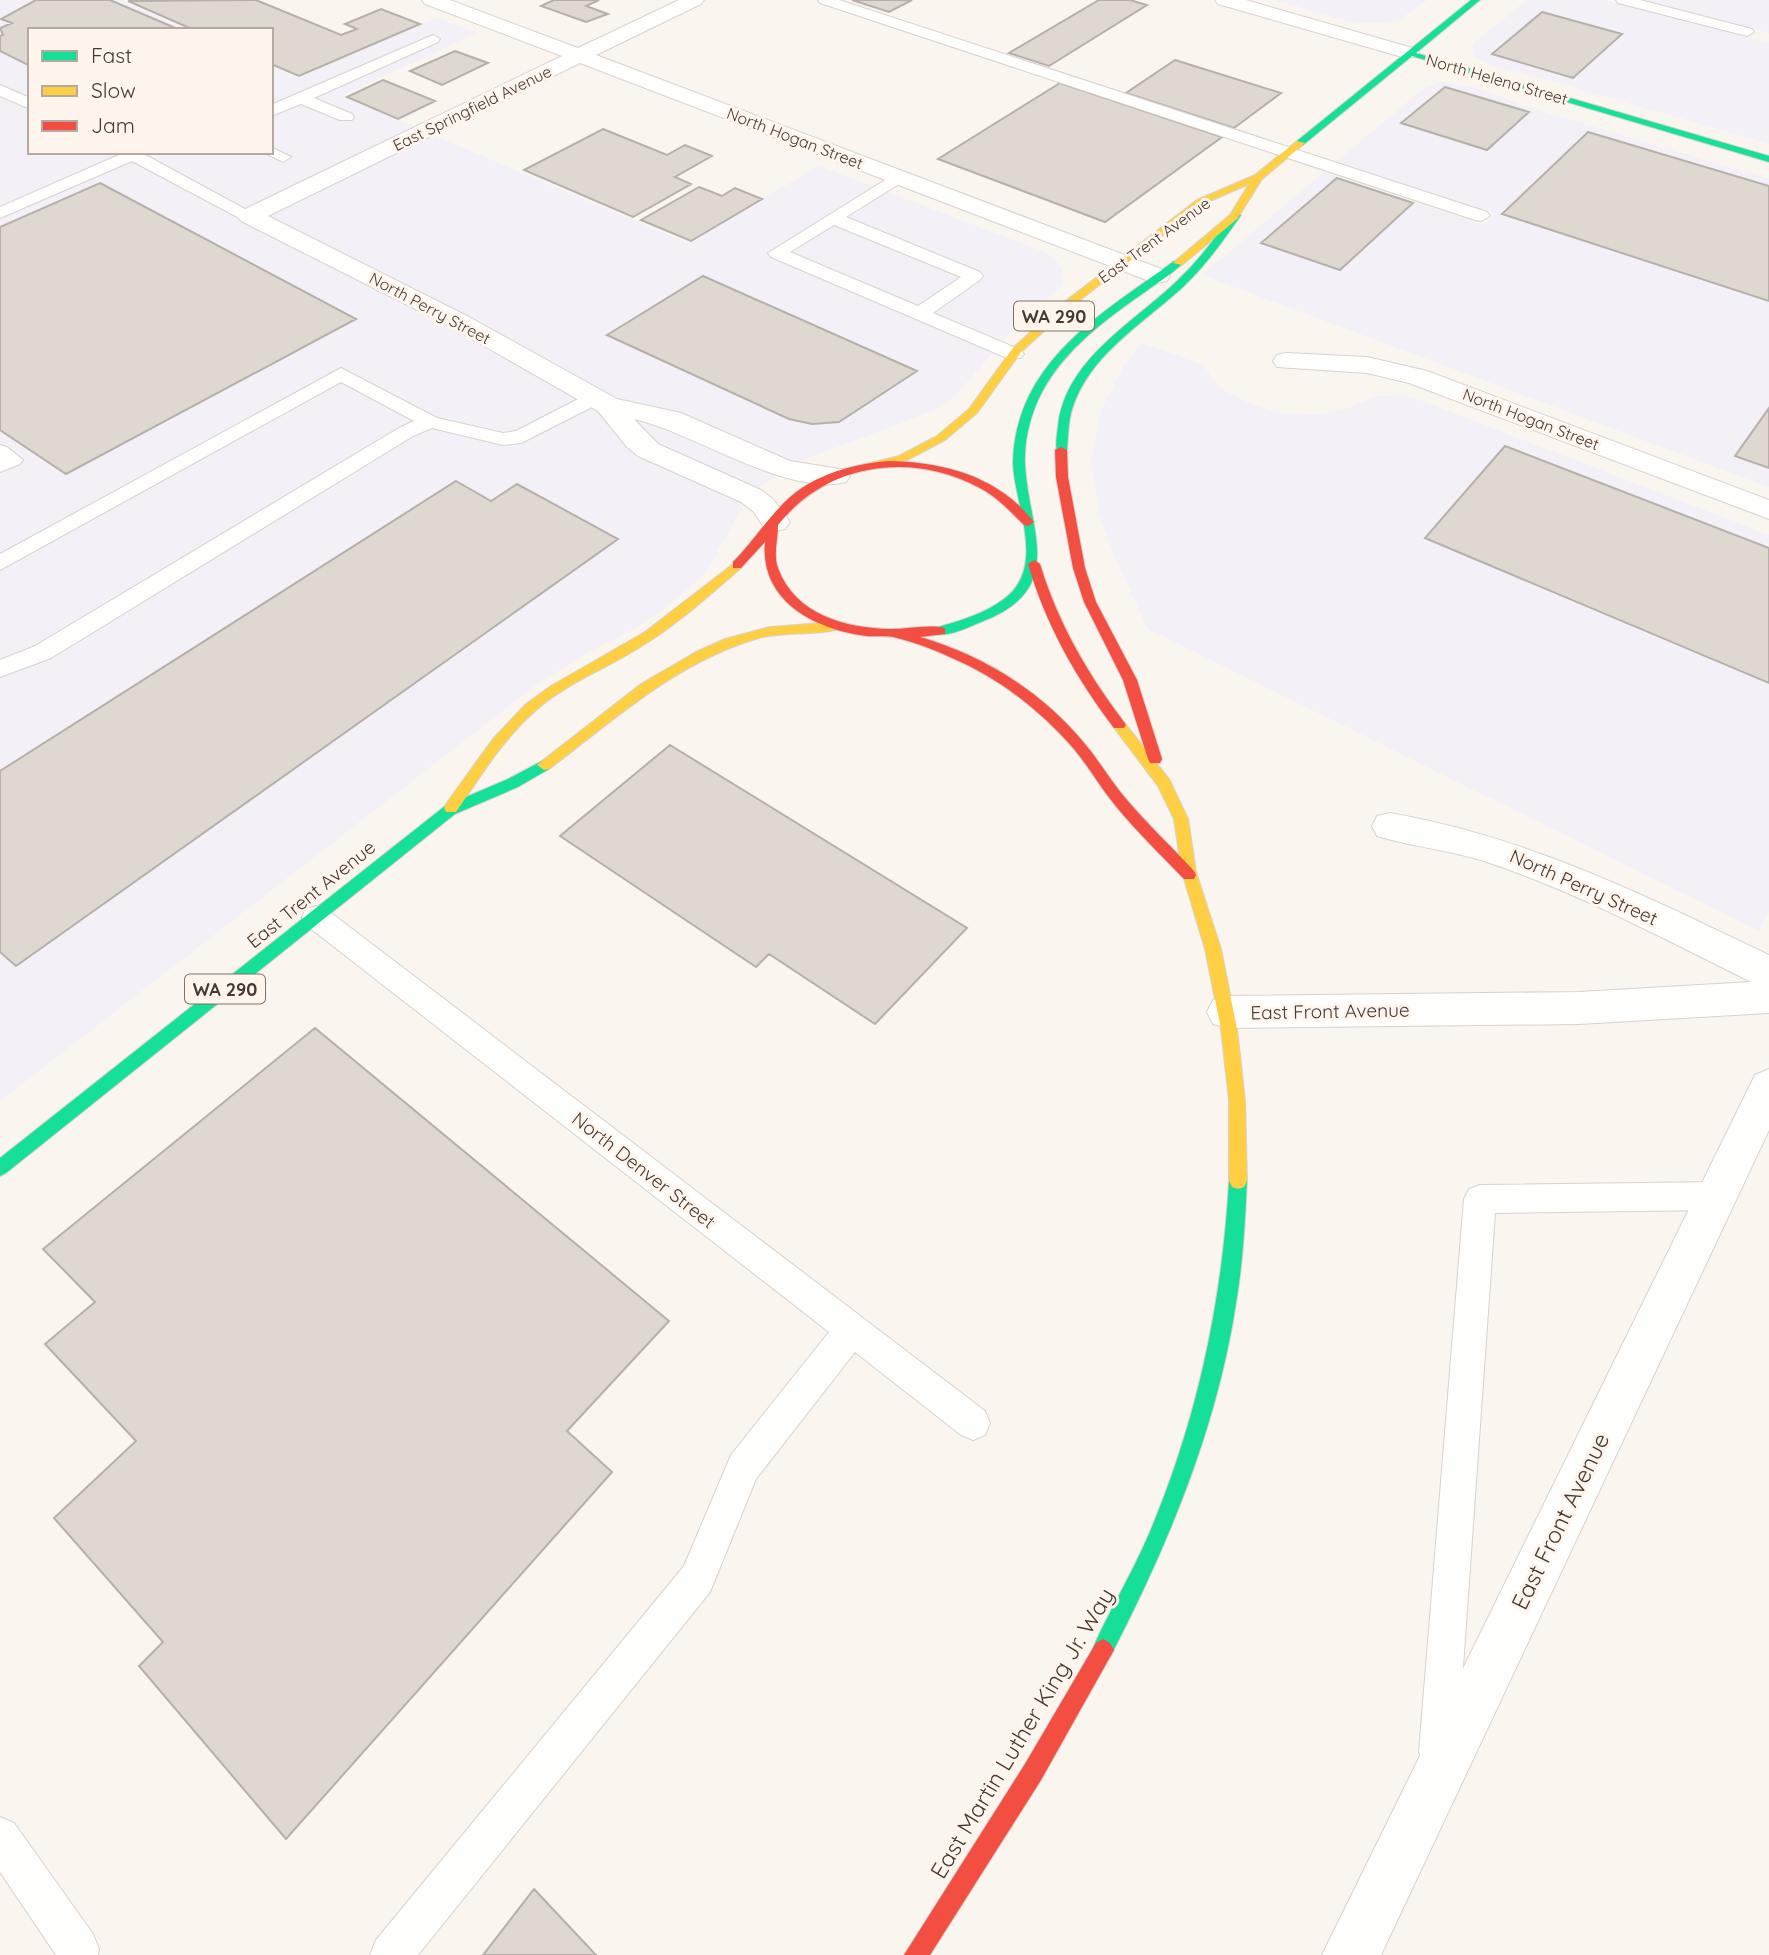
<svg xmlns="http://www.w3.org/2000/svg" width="1769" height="1955" viewBox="0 0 1769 1955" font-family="Quicksand,sans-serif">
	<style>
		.commercial { fill: #f3f0f7 }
		.building { fill: #dfd8d1; stroke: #b7b0aa; stroke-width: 2 }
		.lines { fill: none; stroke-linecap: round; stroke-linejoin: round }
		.lane-casing { stroke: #d9d2cc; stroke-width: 2 }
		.street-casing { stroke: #d9d2cc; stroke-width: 2 }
		.fast-casing { stroke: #d9d2cc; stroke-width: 2 }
		.slow-casing { stroke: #d9d2cc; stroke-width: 2 }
		.jam-casing { stroke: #d9d2cc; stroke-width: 2 }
		.lane { fill: #fefefd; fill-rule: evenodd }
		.street { fill: #fefefd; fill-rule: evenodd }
		.fast { fill: #16e098; fill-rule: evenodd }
		.slow { fill: #ffcf43; fill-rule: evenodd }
		.jam { fill: #f24e42; fill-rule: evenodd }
		.labels { text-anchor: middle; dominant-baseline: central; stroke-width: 6; stroke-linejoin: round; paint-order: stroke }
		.far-street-label { font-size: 16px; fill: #433a31; stroke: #fff5ec }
		.shield { fill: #fff5ec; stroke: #7b7269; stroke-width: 2 }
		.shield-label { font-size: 18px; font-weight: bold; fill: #433a31 }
		.street-label { font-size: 19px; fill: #433a31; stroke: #fff5ec }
		.near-street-label { font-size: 23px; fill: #433a31; stroke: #fff5ec }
	</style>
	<rect width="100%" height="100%" fill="#fbf5f0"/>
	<path class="commercial" d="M0,0H120L188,30H30V152H271V66L298,78L436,18L477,33L341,96L687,243L819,166L1040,250L1055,259L1062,269L1064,279L1058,289L1019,323L954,397L932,411L801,461L776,475L755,491L736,518L706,573L673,602L636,628L582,656L536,685L0,1101Z
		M1274,0H1427L1402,18L1382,23L1351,22Z
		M1527,0H1605L1769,43V144L1531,75L1490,65L1473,56L1472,47L1475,42Z
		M1642,0H1769V33Z
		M1443,82L1477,88L1531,108L1769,179V487L1202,275L1324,172L1484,225L1495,214L1336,162L1424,88Z
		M1142,343L1204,365L1214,382L1226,392L1253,405L1282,413L1315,415L1349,408L1375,396L1412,397L1769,535V912L1759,931L1148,629L1115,558L1099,514L1091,461L1101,410L1124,365Z"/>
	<path class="building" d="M36,0H110L180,30H30V66L0,51V36L3,35L0,28L12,23L1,19Z
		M256,0L341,35L357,29L345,24L381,9L420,24L299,76L271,64V30H194L128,1Z
		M554,0H599L586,6L608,14L586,22L541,6Z
		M852,0H912L889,12Z
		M1099,0H1130L1147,5L1049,66L1009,53Z
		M1542,12L1622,34L1573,78L1492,54Z
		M455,51L488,63L442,85L410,71Z
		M1175,60L1281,93L1234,128L1126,93Z
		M383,80L435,101L398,119L347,97Z
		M1060,83L1222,137L1105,222L938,159Z
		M1445,87L1529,112L1487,150L1401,123Z
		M603,129L667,155L685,145L712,156L675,177L691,184L633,217L524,170Z
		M1588,132L1769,186V301L1502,214Z
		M1337,178L1413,203L1340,270L1261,243Z
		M100,183L356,319L66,474L0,430V227Z
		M699,187L722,196L735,188L762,199L691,241L641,220Z
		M703,276L917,371L839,422L812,424L789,419L607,335Z
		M1769,408V468L1735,456Z
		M1505,446L1769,548V683L1425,538Z
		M456,481L491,501L517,484L618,539L16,966L0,952V771Z
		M670,745L967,928L875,1024L769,954L756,967L560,836Z
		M315,1028L669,1321L567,1431L612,1472L286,1839L139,1666L163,1642L54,1518L136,1441L45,1344L95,1302L43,1249Z
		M534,1889L596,1955H483Z"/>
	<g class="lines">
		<g class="lane-casing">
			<path id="lane" d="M818,0H839L1487,212L1490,216L1481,221L1475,220L820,3Z
				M1616,0H1640L1752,29L1754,32L1747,36L1618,3Z
				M433,35L440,39L438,42L314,98L352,114L354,117L352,120H340L301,104L271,116V105Z
				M0,85L30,98V109L0,96Z
				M271,147L291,157L283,162L263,152H271Z
				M119,152H140L258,216L249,221L243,220L132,161L0,218V207L121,154Z
				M898,172L906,177L904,181L846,217L980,272L983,276L980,280L933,313L1021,350L1024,354L1021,358H1007L771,257L768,253ZM834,225L961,277L918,306L790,252Z
				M341,368L437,418L503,433L516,431L588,394H602L605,398L602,402L521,443L503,445L432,428L413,436L51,658L0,677V660L35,646L399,428L414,421L341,382L0,570V554Z
				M0,445L7,447L23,460L20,464L0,472Z
				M316,906L326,909L985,1411L990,1423L985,1435L973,1440L961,1435L855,1352L756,1479L710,1592L418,1955H370L376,1940L684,1566L731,1455L829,1332L306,925L302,917L306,909Z
				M1717,1182L1728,1186L1733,1196L1728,1206L1717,1210L1495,1213L1457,1752L1452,1766L1438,1771L1424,1766L1419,1752L1464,1199L1469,1189L1480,1185Z
				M0,1817L14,1823L93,1934L99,1949L98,1955H56L0,1872Z"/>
		</g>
		<g class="street-casing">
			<path id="street" d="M422,0H450L578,48L679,0H704L701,4L596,55L1167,271L1170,276L1167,281L1158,283L1149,281L580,63L268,216L469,317L617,399L681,413L790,461L846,470L850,476L846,482C787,497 695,433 634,419L658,444L761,490L773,499L790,522L785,529L775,531L765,529L753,511L741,502L638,456L627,447L598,411L451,327L241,221L237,216L241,211L562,56L425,4Z
				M1215,0H1246L1416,49L1419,53L1416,57H1402L1218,4Z
				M1286,353L1367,357L1427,371L1769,500V519L1409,383L1367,373L1277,367L1273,361L1277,355Z
				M1390,813C1528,837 1644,895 1769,955V1013L1579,1024L1227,1028L1213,1024L1207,1012L1213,1000L1227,996L1579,992L1751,982C1664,939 1579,893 1487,862C1451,850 1413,847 1377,836L1372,826L1377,816Z
				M1769,1069V1130L1381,1955H1322L1755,1075Z"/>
		</g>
		<g class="fast-casing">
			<path id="fast" d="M1471,0H1480L1416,53L1769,156V162L1412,56L1303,145H1297V141Z
				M1233,213L1241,215C1223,241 1206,265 1184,286C1142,325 1083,358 1070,418C1068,428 1068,440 1067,450L1061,453L1057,452C1055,445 1057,435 1058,426C1065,359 1135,322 1178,280C1200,259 1216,237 1233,213Z
				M1174,261L1183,263C1172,274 1157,283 1145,292C1106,319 1065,349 1042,392C1031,413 1024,439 1025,464C1028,530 1069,589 981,622C969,627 949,637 935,634V628C959,621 984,614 1004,599C1047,567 1015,507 1013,464C1013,444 1017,425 1024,407C1051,340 1119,302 1174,261Z
				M544,760L551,765L549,769L518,787L455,814L6,1173L0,1176V1158L445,806L508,779Z
				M1238,1173L1244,1175L1247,1181C1245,1222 1243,1262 1236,1303C1217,1428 1168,1545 1110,1657L1103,1661L1096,1657L1092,1650C1109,1611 1132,1574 1149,1534C1197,1421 1222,1304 1229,1181L1232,1175Z"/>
		</g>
		<g class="slow-casing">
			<path id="slow" d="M1297,141L1305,143L1262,179L1237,219L1182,265L1173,263L1230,215L1249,184L1203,204L1066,311L1021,352L977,413L945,440L907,460L862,471V465L899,456L937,436L969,409L1013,348L1058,307L1197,200L1255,175Z
				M737,561L741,562V568C709,595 677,625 640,647C606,669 566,683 535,711C503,739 480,777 456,812H446L444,808L446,804L493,739L526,704L551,686L645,632Z
				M835,622L840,623V629C814,636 785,631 759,638C678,661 615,719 549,769L544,770L537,765L641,684L696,652L725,639L770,627Z
				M1119,720L1124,722L1169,779L1188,819L1196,872L1221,949L1237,1029L1245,1100L1247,1181L1244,1187L1238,1189L1232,1187L1229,1181V1100L1221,1029L1205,949L1182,872L1174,819L1158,786L1112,725Z"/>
		</g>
		<g class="jam-casing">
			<path id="jam" d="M1061,447L1067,450L1068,477L1085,568L1096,602L1137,680L1162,759L1160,763H1150L1148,759L1123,680L1084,602L1073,568L1056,477L1055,450Z
				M888,461C944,462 998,476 1034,522L1028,526L1024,525C1010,511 996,496 978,487C909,451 826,464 778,525C778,539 773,555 778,568C795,615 846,628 890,629C908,629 928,624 945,628V634L920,637C985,656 1042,692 1085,744C1100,762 1112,783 1127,800C1148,825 1172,847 1194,871L1196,875L1194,879H1184C1161,855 1136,831 1115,805C1100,787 1089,767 1074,749C1040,710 999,678 952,658C935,650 914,642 897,638C888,635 875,637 866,636C814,629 760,601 765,542L741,568H733V562C750,545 763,525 779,508C808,476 847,465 888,461Z
				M1034,560L1040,564C1058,623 1087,673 1124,722L1126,725L1124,728H1114C1076,678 1046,625 1028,564Z
				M1103,1639L1110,1643L1114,1650L1110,1657L1041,1780L930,1955H904L1025,1764L1096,1643Z"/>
		</g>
		<use href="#lane" class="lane"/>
		<use href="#street" class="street"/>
		<use href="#fast" class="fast"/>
		<use href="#slow" class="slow"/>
		<use href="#jam" class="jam"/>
	</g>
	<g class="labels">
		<g class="far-street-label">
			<text transform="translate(1497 79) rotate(16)">North Helena Street</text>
			<text transform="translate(472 108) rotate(-26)">East Springfield Avenue</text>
			<text transform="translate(795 138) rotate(21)">North Hogan Street</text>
			<text transform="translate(1154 240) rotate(-36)">East Trent Avenue</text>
			<text transform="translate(430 308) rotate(28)">North Perry Street</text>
			<text transform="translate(1531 419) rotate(21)">North Hogan Street</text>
		</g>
		<g class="shield">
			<rect x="1014" y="301.5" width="80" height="29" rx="5"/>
			<rect x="185" y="974.5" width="80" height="29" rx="5"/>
		</g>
		<g class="shield-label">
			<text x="1054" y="316">WA 290</text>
			<text x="225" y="989">WA 290</text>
		</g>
		<g class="street-label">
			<text transform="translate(1584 887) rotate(24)">North Perry Street</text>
			<text transform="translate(311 894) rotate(-39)">East Trent Avenue</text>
			<text transform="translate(1330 1011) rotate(-1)">East Front Avenue</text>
			<text transform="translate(644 1170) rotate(38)">North Denver Street</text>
		</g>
		<g class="near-street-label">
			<text transform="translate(1560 1521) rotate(-64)">East Front Avenue</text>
			<text transform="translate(1022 1733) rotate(-59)">East Martin Luther King Jr. Way</text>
		</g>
	</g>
	<rect x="28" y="28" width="245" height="126" fill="#fff5ec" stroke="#b4aaa1" stroke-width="2"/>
	<rect x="42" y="51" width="35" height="10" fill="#16e098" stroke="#b4aaa1" stroke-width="2"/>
	<text x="91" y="63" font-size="21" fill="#433a31">Fast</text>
	<rect x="42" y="86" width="35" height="10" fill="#ffcf43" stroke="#b4aaa1" stroke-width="2"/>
	<text x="91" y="98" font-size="21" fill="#433a31">Slow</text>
	<rect x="42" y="121" width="35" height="10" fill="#f24e42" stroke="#b4aaa1" stroke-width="2"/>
	<text x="91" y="133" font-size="21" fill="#433a31">Jam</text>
</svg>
